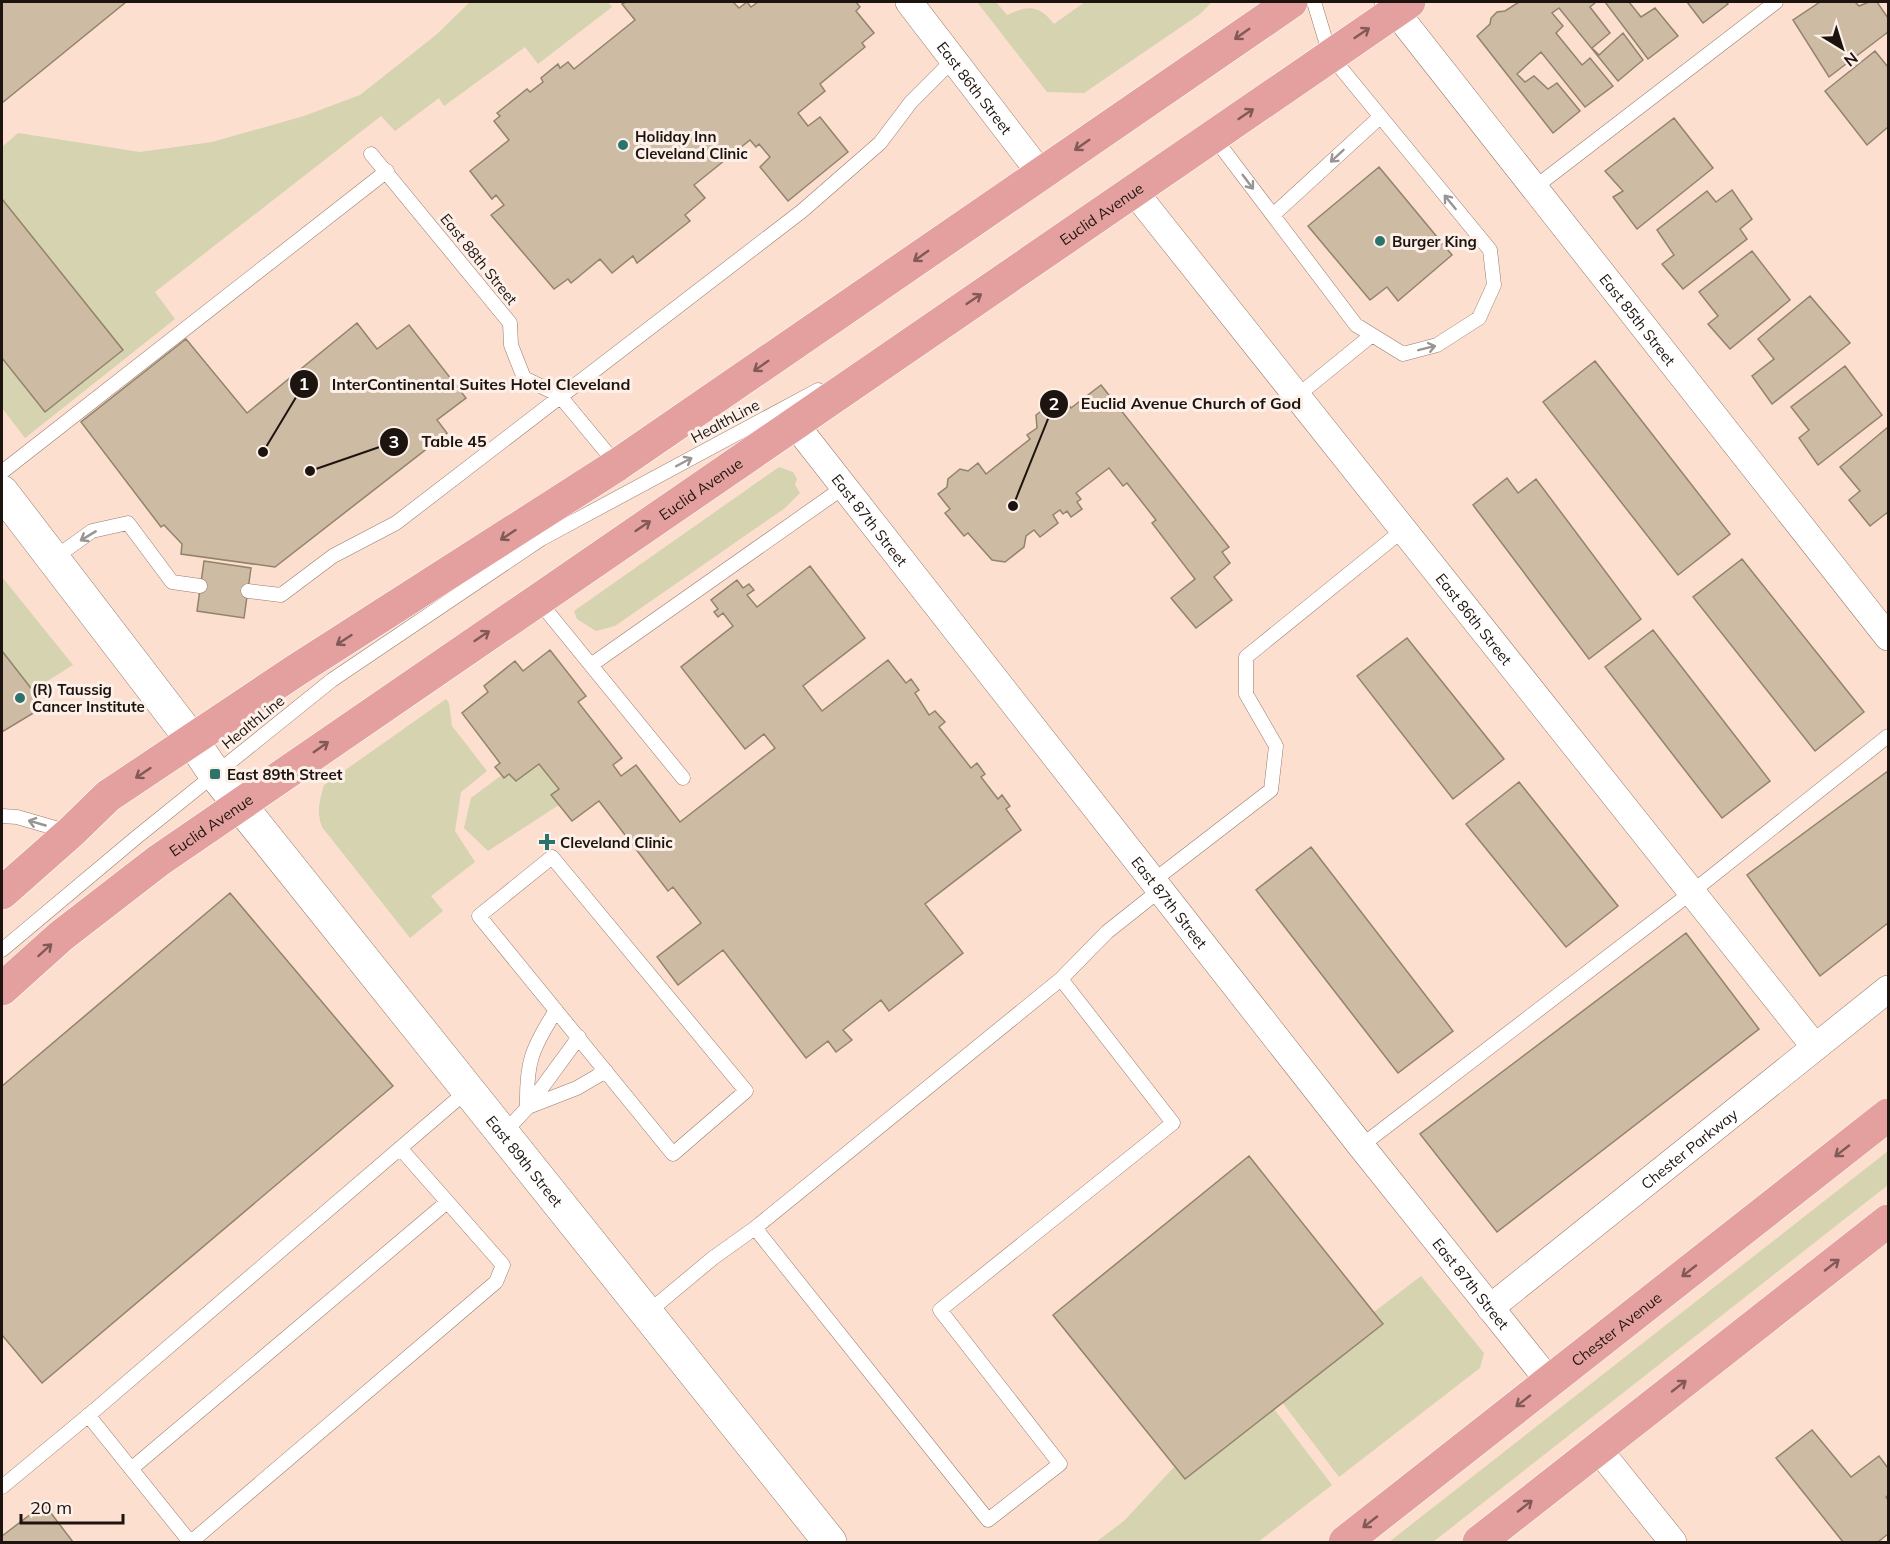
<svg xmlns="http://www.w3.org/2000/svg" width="1890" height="1544" viewBox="0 0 1890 1544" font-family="Mulish,sans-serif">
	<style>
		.green { fill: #d5d3b0 }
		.building { fill: #cdbba3; stroke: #93836c; stroke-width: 1.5 }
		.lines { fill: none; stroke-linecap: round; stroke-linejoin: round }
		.service-casing { stroke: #977c6e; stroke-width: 15 }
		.minor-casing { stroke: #977c6e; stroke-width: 28 }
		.tertiary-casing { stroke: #977c6e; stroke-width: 34 }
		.primary-casing { stroke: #fff; stroke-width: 34 }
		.service { stroke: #fff; stroke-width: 14 }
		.minor { stroke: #fff; stroke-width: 27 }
		.tertiary { stroke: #fff; stroke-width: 33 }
		.primary { stroke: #e4a09f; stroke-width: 33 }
		.oneway { stroke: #815a57 }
		.oneway2 { stroke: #9a9593 }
		.poi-dot { fill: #2c736c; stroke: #fcf0e9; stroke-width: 2 }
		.labels { text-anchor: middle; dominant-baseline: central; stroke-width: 6; stroke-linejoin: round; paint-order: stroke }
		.street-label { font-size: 15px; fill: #1e140f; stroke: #fcf0e9 }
		.poi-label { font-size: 15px; font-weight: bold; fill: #1e140f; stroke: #fcf0e9; text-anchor: start }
		.leader { fill: none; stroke: #1e140f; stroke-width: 2 }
		.callout-dot { fill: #1e140f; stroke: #fcf0e9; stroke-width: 2 }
		.mark-label { font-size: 18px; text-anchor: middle; font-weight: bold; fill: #fff }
		.callout-label { font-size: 16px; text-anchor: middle; font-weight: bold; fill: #1e140f; stroke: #fcf0e9; stroke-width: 6; stroke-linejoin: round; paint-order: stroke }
	</style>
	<rect width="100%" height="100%" fill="#fcdfcf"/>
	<path class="green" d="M470,2H608L612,7L538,64L525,47L444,106L439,98L395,131L381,116L155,292L175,319L25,438L2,408V147L18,133L140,152L212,142L304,116L360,95L436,35Z
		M977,2H996L1007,15C1029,5 1039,5 1054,24L1085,2H1212L1200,14L1084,93L1047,92Z
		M779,467L793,472L797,479L795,485L800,493L785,508L615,626L596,631L577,619L574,611Z
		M2,577L73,665L33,690L2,651Z
		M446,699L449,703L452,726L487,771L461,792L455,831L475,862L431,896L443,911L410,938L322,827C316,811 320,800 324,785Z
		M539,764L559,789L551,795L559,805L488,851L464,828L471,798L499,777L509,774L517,781Z
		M1888,1151V1185L1433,1542H1389Z
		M1421,1276L1484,1353L1480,1368L1339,1477L1282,1402L1374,1312Z
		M1274,1409L1332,1485L1258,1542H1096L1124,1521L1175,1466L1185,1479Z"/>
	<path class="building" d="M2,2H126L2,103Z
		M626,2H733L739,8L747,2L751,7L758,2H856L860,7L856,11L874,33L862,43L865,47L820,84L825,91L798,113L808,126L820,117L848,152L788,201L760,167L770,157L759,144L756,147L750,140L694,185L705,198L685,215L690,221L637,263L633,256L612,273L600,259L571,283L568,279L554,289L491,215L504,205L496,195L492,199L470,171L509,140L494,121L500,116L497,113L527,89L530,92L543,82L541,78L558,64L560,68L568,62L574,69L635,20L622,4Z
		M1519,2H1596L1590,7L1610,33L1592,48L1599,55L1623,33L1643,60L1618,81L1559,8L1552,13L1563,26L1556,33L1582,65L1590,58L1613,86L1585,107L1541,52L1517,74L1525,82L1534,76L1548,89L1557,83L1580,111L1553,133L1477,36L1490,24L1491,18L1497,12L1505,11Z
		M1605,2H1629L1641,17L1655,8L1678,36L1648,59Z
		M1687,2H1726L1728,4L1703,23Z
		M1820,2H1855L1859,6L1869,2H1877L1888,18V32L1829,77L1793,20Z
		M1875,51L1888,67V127L1867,145L1825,91Z
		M1674,118L1713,168L1637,229L1613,197L1623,191L1605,171Z
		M1379,167L1452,255L1398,301L1387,287L1370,300L1308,226Z
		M1732,190L1752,219L1740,229L1747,239L1683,289L1662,264L1674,255L1657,230L1707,191L1716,202Z
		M2,199L123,350L45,412L2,358Z
		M1752,251L1790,300L1730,349L1708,324L1718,316L1699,292Z
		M1810,296L1850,343L1772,404L1752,376L1774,359L1758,339Z
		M357,323L377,349L409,325L466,398L437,420L447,433L275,567L181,554L182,544L164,525L161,527L81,422L186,339L247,413Z
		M1595,361L1730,534L1678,575L1543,402Z
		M1845,366L1882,415L1818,465L1799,438L1809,430L1791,407Z
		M1101,385L1229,547L1222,552L1230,563L1214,577L1232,600L1196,628L1171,598L1195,579L1152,523L1156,520L1127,483L1123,486L1109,468L1076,493L1081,499L1077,502L1082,509L1071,517L1067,511L1063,514L1060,510L1053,515L1058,523L1040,537L1034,530L1026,536L1024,547L1005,562L992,560L968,533L964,536L945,513L950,509L938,494L947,487L948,479L960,469L968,471L978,463L986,474L1030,439L1027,435L1037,428L1036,415L1044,409L1054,410L1057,413L1068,404L1071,408Z
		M1888,427V512L1870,526L1849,500L1860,491L1840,467Z
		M1507,478L1518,493L1536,479L1641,619L1589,659L1473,505Z
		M1742,559L1864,712L1815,751L1693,597Z
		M204,561L251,568L244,618L197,611Z
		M810,566L865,638L803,686L822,711L888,660L906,683L911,679L919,690L915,693L929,715L935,711L945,722L939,727L971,768L977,763L985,774L981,777L998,799L1002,795L1010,806L1006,809L1021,830L925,904L963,953L889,1011L881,1000L843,1030L852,1040L836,1052L828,1041L806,1058L723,950L678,985L657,957L701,923L673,887L668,891L599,801L572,821L551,795L559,789L539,764L516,781L509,774L504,778L495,767L500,763L462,713L488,692L484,686L515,661L523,671L550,650L586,696L578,702L622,758L613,765L621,776L636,765L680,822L775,748L764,734L745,749L681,667L733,626L723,613L718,617L714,612L718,609L711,600L737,580L743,588L749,584L754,590L747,595L757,607Z
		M1653,630L1770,781L1722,818L1605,667Z
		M1407,638L1504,759L1453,799L1357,676Z
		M2,651L45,706L2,732Z
		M1888,771V923L1820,976L1747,875Z
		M1519,782L1618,906L1566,947L1466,824Z
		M1311,847L1453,1031L1398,1073L1256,890Z
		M230,893L393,1086L42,1383L2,1335V1086Z
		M1686,933L1759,1029L1497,1232L1420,1134Z
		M1249,1156L1383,1324L1185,1479L1053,1315Z
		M1812,1430L1851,1477L1879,1456L1888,1468V1495L1886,1497L1888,1500V1534L1878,1542H1843L1776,1458Z
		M44,1504L73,1542H2V1536Z"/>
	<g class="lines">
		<g class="service-casing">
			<path id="service" d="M1213,136L1356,325L1403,354L1437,345L1479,318L1494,285L1490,250L1330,55L1314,2
				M371,154L510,323L511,345L524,378L559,395L617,465
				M1534,188L1776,2
				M1273,215L1380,117
				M1297,396L1372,335
				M2,472L387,171
				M53,559L92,531L128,523L172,582L200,586
				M248,591L281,595L333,556L396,523L802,211L880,143L911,102L954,59
				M537,599L683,778
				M591,665L844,487
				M2,816L17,817L69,832
				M552,857L746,1091L673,1154L479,916Z
				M1153,881L1271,790L1276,746L1246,694V657L1403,530
				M2,950L138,836L332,680L541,539L818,390
				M528,1107L577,1088L606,1071
				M527,1108C526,1060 532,1050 556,1010
				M504,1133L527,1108L579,1037
				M1361,1146L1692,892L1888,736
				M755,1228L1061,979
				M647,1313L713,1258L755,1228L988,1520L1060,1464L940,1310L1173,1123L1061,979L1107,932L1160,890
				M88,1415L190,1542
				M131,1469L446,1203
				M2,1487L96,1409L468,1090
				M191,1542L496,1282L503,1265L400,1148"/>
		</g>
		<g class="minor-casing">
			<g id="minor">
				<path id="s1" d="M909,2L1041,174"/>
				<path id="s2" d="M1388,2L1888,637"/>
				<path id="s3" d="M1133,190L1815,1047"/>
				<path id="s4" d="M794,423L1361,1146L1549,1381"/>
				<path id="s5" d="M1490,1308L1888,989"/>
				<path d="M1598,1449L1673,1542"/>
			</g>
		</g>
		<g class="tertiary-casing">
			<g id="tertiary">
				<path id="s6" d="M2,492L192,740L215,774L830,1542"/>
			</g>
		</g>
		<g class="primary-casing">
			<g id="primary">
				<path d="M2,893L71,832L108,796L295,671L617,465L1291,2"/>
				<path id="s7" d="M2,989L61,936L158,861L1409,2"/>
				<path id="s8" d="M1345,1542L1888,1115"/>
				<path d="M1479,1542L1888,1221"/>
			</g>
		</g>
		<use href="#service" class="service"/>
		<use href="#minor" class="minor"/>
		<use href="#tertiary" class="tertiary"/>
		<use href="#primary" class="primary"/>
	</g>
	<defs><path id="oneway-shaft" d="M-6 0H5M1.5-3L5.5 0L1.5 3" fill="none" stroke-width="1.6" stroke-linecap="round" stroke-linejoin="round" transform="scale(1.5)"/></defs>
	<g class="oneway">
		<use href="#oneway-shaft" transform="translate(1362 33) rotate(-34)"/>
		<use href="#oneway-shaft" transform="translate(1242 34) rotate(145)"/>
		<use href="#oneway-shaft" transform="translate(1246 114) rotate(-34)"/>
		<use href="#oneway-shaft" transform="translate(1082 145) rotate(145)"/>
		<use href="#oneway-shaft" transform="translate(921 256) rotate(145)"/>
		<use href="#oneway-shaft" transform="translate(974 299) rotate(-34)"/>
		<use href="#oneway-shaft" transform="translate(761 366) rotate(145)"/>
		<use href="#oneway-shaft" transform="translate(643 526) rotate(-34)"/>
		<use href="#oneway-shaft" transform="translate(508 535) rotate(147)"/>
		<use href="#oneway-shaft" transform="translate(482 636) rotate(-34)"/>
		<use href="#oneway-shaft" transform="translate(344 640) rotate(147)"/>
		<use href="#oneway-shaft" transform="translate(321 747) rotate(-35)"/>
		<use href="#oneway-shaft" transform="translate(143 773) rotate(146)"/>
		<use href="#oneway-shaft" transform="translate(45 950) rotate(-42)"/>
		<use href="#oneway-shaft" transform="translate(1842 1151) rotate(142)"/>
		<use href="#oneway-shaft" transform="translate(1832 1265) rotate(-38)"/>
		<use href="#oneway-shaft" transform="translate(1689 1271) rotate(142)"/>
		<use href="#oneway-shaft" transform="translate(1679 1386) rotate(-38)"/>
		<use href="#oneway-shaft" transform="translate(1523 1401) rotate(142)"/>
		<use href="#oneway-shaft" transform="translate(1525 1506) rotate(-38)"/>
		<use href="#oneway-shaft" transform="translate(1370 1522) rotate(142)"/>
	</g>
	<g class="oneway2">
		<use href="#oneway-shaft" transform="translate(1337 156) rotate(137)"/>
		<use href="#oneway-shaft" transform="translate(1248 182) rotate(53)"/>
		<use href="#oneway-shaft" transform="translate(1450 202) rotate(-129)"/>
		<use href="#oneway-shaft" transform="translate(1427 348) rotate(-14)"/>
		<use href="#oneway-shaft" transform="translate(684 462) rotate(-28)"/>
		<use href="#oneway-shaft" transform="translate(88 536) rotate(149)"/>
		<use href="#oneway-shaft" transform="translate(37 823) rotate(-164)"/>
	</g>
	<g class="poi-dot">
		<circle cx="623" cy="145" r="6"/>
		<circle cx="1380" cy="241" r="6"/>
		<circle cx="20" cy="698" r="6"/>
		<rect x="209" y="768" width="12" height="12" rx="3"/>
		<path d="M544 833h6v6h6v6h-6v6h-6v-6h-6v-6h6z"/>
	</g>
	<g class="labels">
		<g class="street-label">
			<text stroke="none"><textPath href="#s1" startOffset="108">East 86th Street</textPath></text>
			<text stroke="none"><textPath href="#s7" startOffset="1346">Euclid Avenue</textPath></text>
			<text transform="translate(479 259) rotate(51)">East 88th Street</text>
			<text stroke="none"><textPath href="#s2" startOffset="404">East 85th Street</textPath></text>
			<text transform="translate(725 421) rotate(-28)">HealthLine</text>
			<text stroke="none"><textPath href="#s7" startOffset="860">Euclid Avenue</textPath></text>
			<text stroke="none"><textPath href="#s4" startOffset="123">East 87th Street</textPath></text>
			<text stroke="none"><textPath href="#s3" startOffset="548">East 86th Street</textPath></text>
			<text transform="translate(253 722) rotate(-39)">HealthLine</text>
			<text stroke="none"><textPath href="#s7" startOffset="266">Euclid Avenue</textPath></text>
			<text stroke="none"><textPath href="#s4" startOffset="609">East 87th Street</textPath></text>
			<text stroke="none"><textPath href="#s5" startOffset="255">Chester Parkway</textPath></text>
			<text stroke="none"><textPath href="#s6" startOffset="849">East 89th Street</textPath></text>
			<text stroke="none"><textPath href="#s4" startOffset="1095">East 87th Street</textPath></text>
			<text stroke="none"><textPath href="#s8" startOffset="345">Chester Avenue</textPath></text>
		</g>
		<g class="poi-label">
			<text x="635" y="136">Holiday Inn<tspan x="635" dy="17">Cleveland Clinic</tspan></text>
			<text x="1392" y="241">Burger King</text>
			<text x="32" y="689">(R) Taussig<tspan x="32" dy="17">Cancer Institute</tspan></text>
			<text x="227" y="774">East 89th Street</text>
			<text x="560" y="842">Cleveland Clinic</text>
		</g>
	</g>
	<path class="leader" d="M263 452L304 384M1013 506L1054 404M310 471L394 442"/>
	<g class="callout-dot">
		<circle cx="263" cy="452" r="6"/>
		<circle cx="1013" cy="506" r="6"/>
		<circle cx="310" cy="471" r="6"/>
		<circle cx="304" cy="384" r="15"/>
		<circle cx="1054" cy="404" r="15"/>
		<circle cx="394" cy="442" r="15"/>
	</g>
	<g class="mark-label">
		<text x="304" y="390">1</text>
		<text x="1054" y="410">2</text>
		<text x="394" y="448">3</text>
	</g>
	<g class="callout-label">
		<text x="481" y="390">InterContinental Suites Hotel Cleveland</text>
		<text x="1191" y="409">Euclid Avenue Church of God</text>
		<text x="454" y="447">Table 45</text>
	</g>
	<rect width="1890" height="1544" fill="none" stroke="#1e140f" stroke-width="6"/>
	<g transform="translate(1842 48) rotate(142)" stroke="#fcf0e9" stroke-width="4.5" paint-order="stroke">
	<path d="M0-4.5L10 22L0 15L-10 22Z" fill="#1e140f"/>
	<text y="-9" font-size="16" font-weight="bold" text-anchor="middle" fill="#1e140f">N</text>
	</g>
	<path d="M21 1514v9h102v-9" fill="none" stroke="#1e140f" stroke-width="3"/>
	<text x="30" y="1514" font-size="18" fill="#1e140f" stroke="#fcf0e9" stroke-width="4.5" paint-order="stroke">20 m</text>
</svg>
